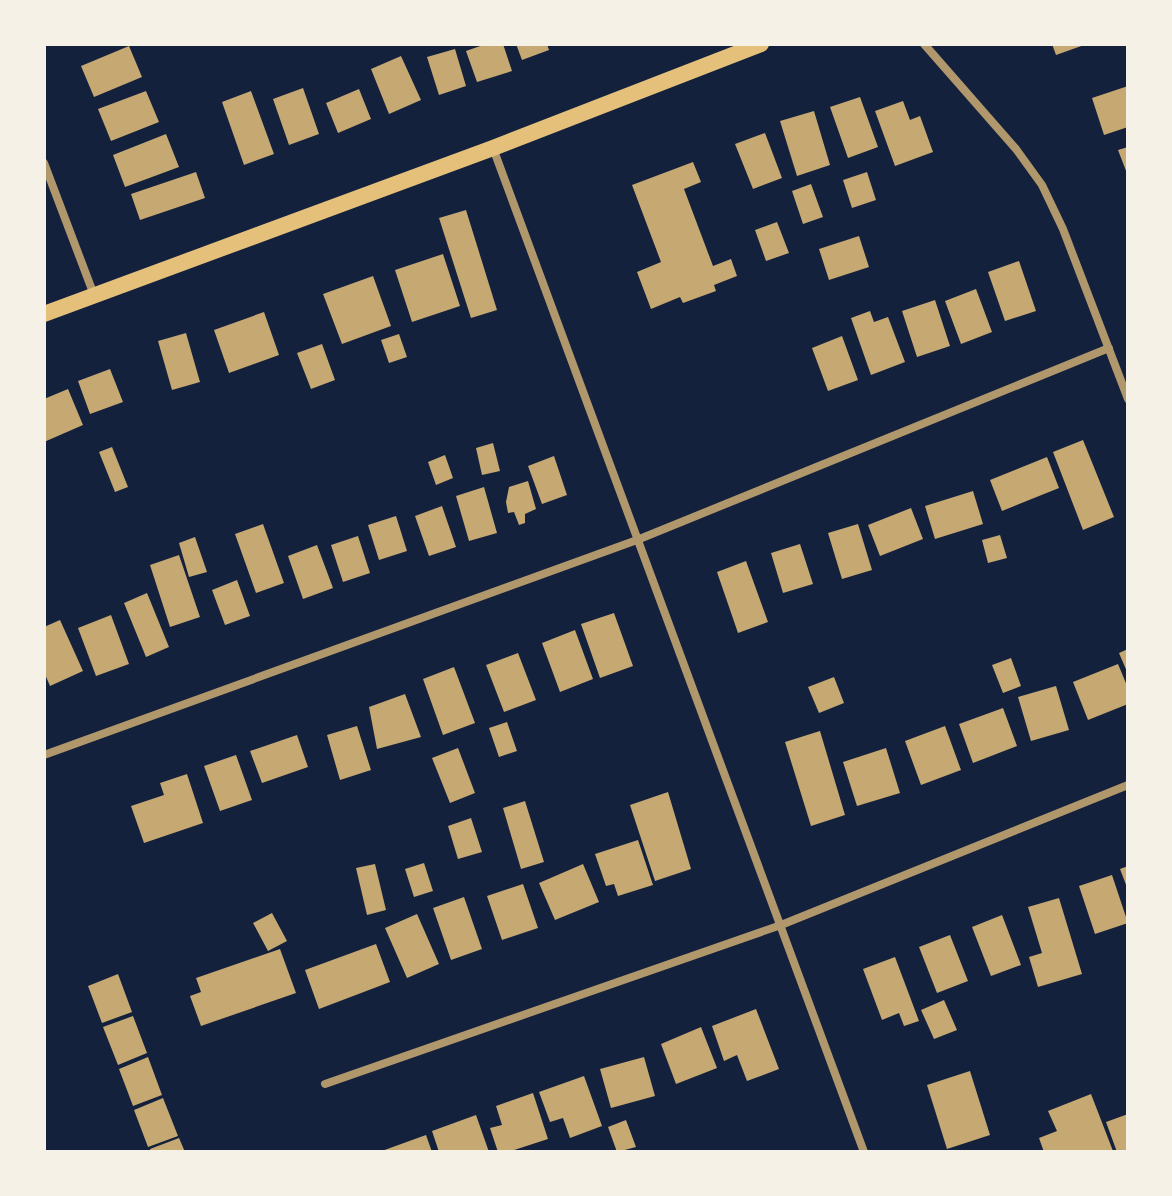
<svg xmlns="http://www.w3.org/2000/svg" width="1172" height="1196" viewBox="0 0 1172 1196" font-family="Rubik,sans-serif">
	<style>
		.building { fill: #c6a872 }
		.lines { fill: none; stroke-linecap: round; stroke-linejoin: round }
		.minor { stroke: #b1986c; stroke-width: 8 }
		.secondary { stroke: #e5c07b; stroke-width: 16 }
	</style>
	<rect width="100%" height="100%" fill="#14213d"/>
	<path class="building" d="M486,44H503L512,71L477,82L466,51Z
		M516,44H547L549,50L522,60Z
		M1052,44H1087L1056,55Z
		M129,46L142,77L94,97L81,66Z
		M455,49L466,86L439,95L427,57Z
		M401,56L421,100L389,114L371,69Z
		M1128,86V127L1104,135L1092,98Z
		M303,88L319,134L289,145L273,99Z
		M359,89L371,119L338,133L326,103Z
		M146,91L159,122L111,141L98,109Z
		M251,91L274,154L244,165L222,102Z
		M860,97L878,147L848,158L830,107Z
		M903,101L910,120L920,116L933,152L895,166L875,111Z
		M814,111L830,165L797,176L780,121Z
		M765,133L782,178L753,189L735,144Z
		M166,134L179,167L125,187L113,155Z
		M1128,147V176L1118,150Z
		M693,162L701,182L684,189L713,266L731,259L737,276L714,285L716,291L683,303L680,297L651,309L637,272L661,262L632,185Z
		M196,172L205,198L140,220L131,194Z
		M867,172L876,200L852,208L843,180Z
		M811,184L823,217L803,224L792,191Z
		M466,210L497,310L471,318L439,218Z
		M777,222L789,253L766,261L755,230Z
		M859,236L869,267L829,280L819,249Z
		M443,254L460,306L412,322L395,270Z
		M1019,261L1036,311L1005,321L988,272Z
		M373,276L391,326L342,344L323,294Z
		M976,289L992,332L961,344L945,301Z
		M935,300L950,346L917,357L902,311Z
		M870,311L874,322L888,317L905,362L871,375L851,318Z
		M264,312L279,355L229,373L214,330Z
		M186,333L200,382L172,390L158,341Z
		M399,334L407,357L389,363L381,340Z
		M842,336L858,380L828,391L812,348Z
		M322,344L335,380L311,389L297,353Z
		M110,369L123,402L90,414L78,381Z
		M68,389L83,425L44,442V399Z
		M1083,440L1114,517L1083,530L1053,452Z
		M493,443L500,471L482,475L476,448Z
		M112,447L128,487L115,492L99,452Z
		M445,455L453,478L436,485L428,462Z
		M554,456L567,495L542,504L528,466Z
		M1047,457L1059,488L1002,511L990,480Z
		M528,481L536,509L525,514V523L519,525L514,512L508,513L506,502L509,487Z
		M484,487L497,533L469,541L456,496Z
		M973,491L983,524L935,539L925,506Z
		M442,506L456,547L429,556L415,516Z
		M911,508L923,539L880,556L868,525Z
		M396,516L407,551L379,560L368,525Z
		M263,524L284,583L256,593L235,534Z
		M858,524L872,570L842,579L828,533Z
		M1000,535L1007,558L988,563L982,540Z
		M358,536L370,573L343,582L331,545Z
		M195,537L207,572L189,577L179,543Z
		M800,544L813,584L783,593L771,553Z
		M317,545L333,588L303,599L288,556Z
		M179,555L200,617L170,627L150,565Z
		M746,561L768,622L738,633L717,572Z
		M237,580L250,616L225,625L212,590Z
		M147,593L169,647L146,657L124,603Z
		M614,613L633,666L600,678L581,624Z
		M111,615L129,664L96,676L78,628Z
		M60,620L83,671L50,686L44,672V627Z
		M575,630L593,679L560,692L542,643Z
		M1128,649V674L1119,653Z
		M518,653L536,700L504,712L486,665Z
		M1011,658L1021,686L1003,693L992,665Z
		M1118,664L1128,688V704L1088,720L1073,682Z
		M454,667L475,723L443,735L423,679Z
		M834,677L844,703L819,713L808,687Z
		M1056,686L1069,730L1031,741L1018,697Z
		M405,694L421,737L377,749L369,707Z
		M1003,708L1017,746L973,763L959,724Z
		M507,722L517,751L499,757L489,728Z
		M357,726L371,770L340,780L327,735Z
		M945,726L961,770L921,785L905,741Z
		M820,731L845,815L811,826L785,742Z
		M297,735L308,767L262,783L250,751Z
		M458,748L475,793L450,803L432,758Z
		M886,748L900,793L857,806L843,762Z
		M236,755L252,800L220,811L204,766Z
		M187,774L203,823L144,843L131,806L164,795L160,783Z
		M668,792L691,869L655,881L630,805Z
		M525,801L544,862L521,869L503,808Z
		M471,818L482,852L458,859L448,826Z
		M638,840L653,885L618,896L614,884L606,886L595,854Z
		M424,863L433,891L414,897L405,869Z
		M375,864L386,910L367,915L356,868Z
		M583,864L599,902L555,920L539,883Z
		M1128,866V890L1120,869Z
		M1112,875L1128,923L1095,934L1079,886Z
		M523,884L538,928L502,940L487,896Z
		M464,897L482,949L451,960L433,908Z
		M1059,898L1082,974L1038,987L1029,957L1042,953L1028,907Z
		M272,913L287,941L268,951L253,923Z
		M417,914L439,964L407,978L385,928Z
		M1002,915L1021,965L991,976L972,927Z
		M950,935L968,981L937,993L919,947Z
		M376,944L390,982L319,1009L305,970Z
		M280,949L296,993L201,1026L190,996L201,992L196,978Z
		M895,957L919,1021L904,1026L899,1013L882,1020L863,969Z
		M118,974L132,1012L102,1023L88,986Z
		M944,1000L957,1030L934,1039L921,1010Z
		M756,1009L779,1069L747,1081L737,1055L724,1061L712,1026Z
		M133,1016L147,1053L118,1065L103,1027Z
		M701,1027L717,1068L676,1084L661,1044Z
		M148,1057L162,1095L133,1106L119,1069Z
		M644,1057L655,1096L611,1108L600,1069Z
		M970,1071L990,1135L947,1149L927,1085Z
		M584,1076L602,1126L570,1138L563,1118L550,1122L539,1092Z
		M533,1093L548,1139L508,1152H498L490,1128L502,1125L496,1106Z
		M1091,1094L1113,1151L1044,1152L1039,1138L1057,1131L1048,1111Z
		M163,1098L178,1136L148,1147L134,1110Z
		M1128,1114V1152H1117L1106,1122Z
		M476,1115L489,1152H439L432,1131Z
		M626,1120L636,1147L617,1152L608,1127Z
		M426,1135L432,1152H379Z
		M179,1138L185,1152H151L150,1149Z"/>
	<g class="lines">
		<path class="minor" d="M924,44L1016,149L1042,185L1063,229L1128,399
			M493,148L864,1152
			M44,163L94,295
			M44,755L637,540L1109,348
			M325,1084L781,925L1128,785"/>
		<path class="secondary" d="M44,314L493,148L761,44"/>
	</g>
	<rect width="1172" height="1196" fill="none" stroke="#f6f1e7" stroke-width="92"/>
</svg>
